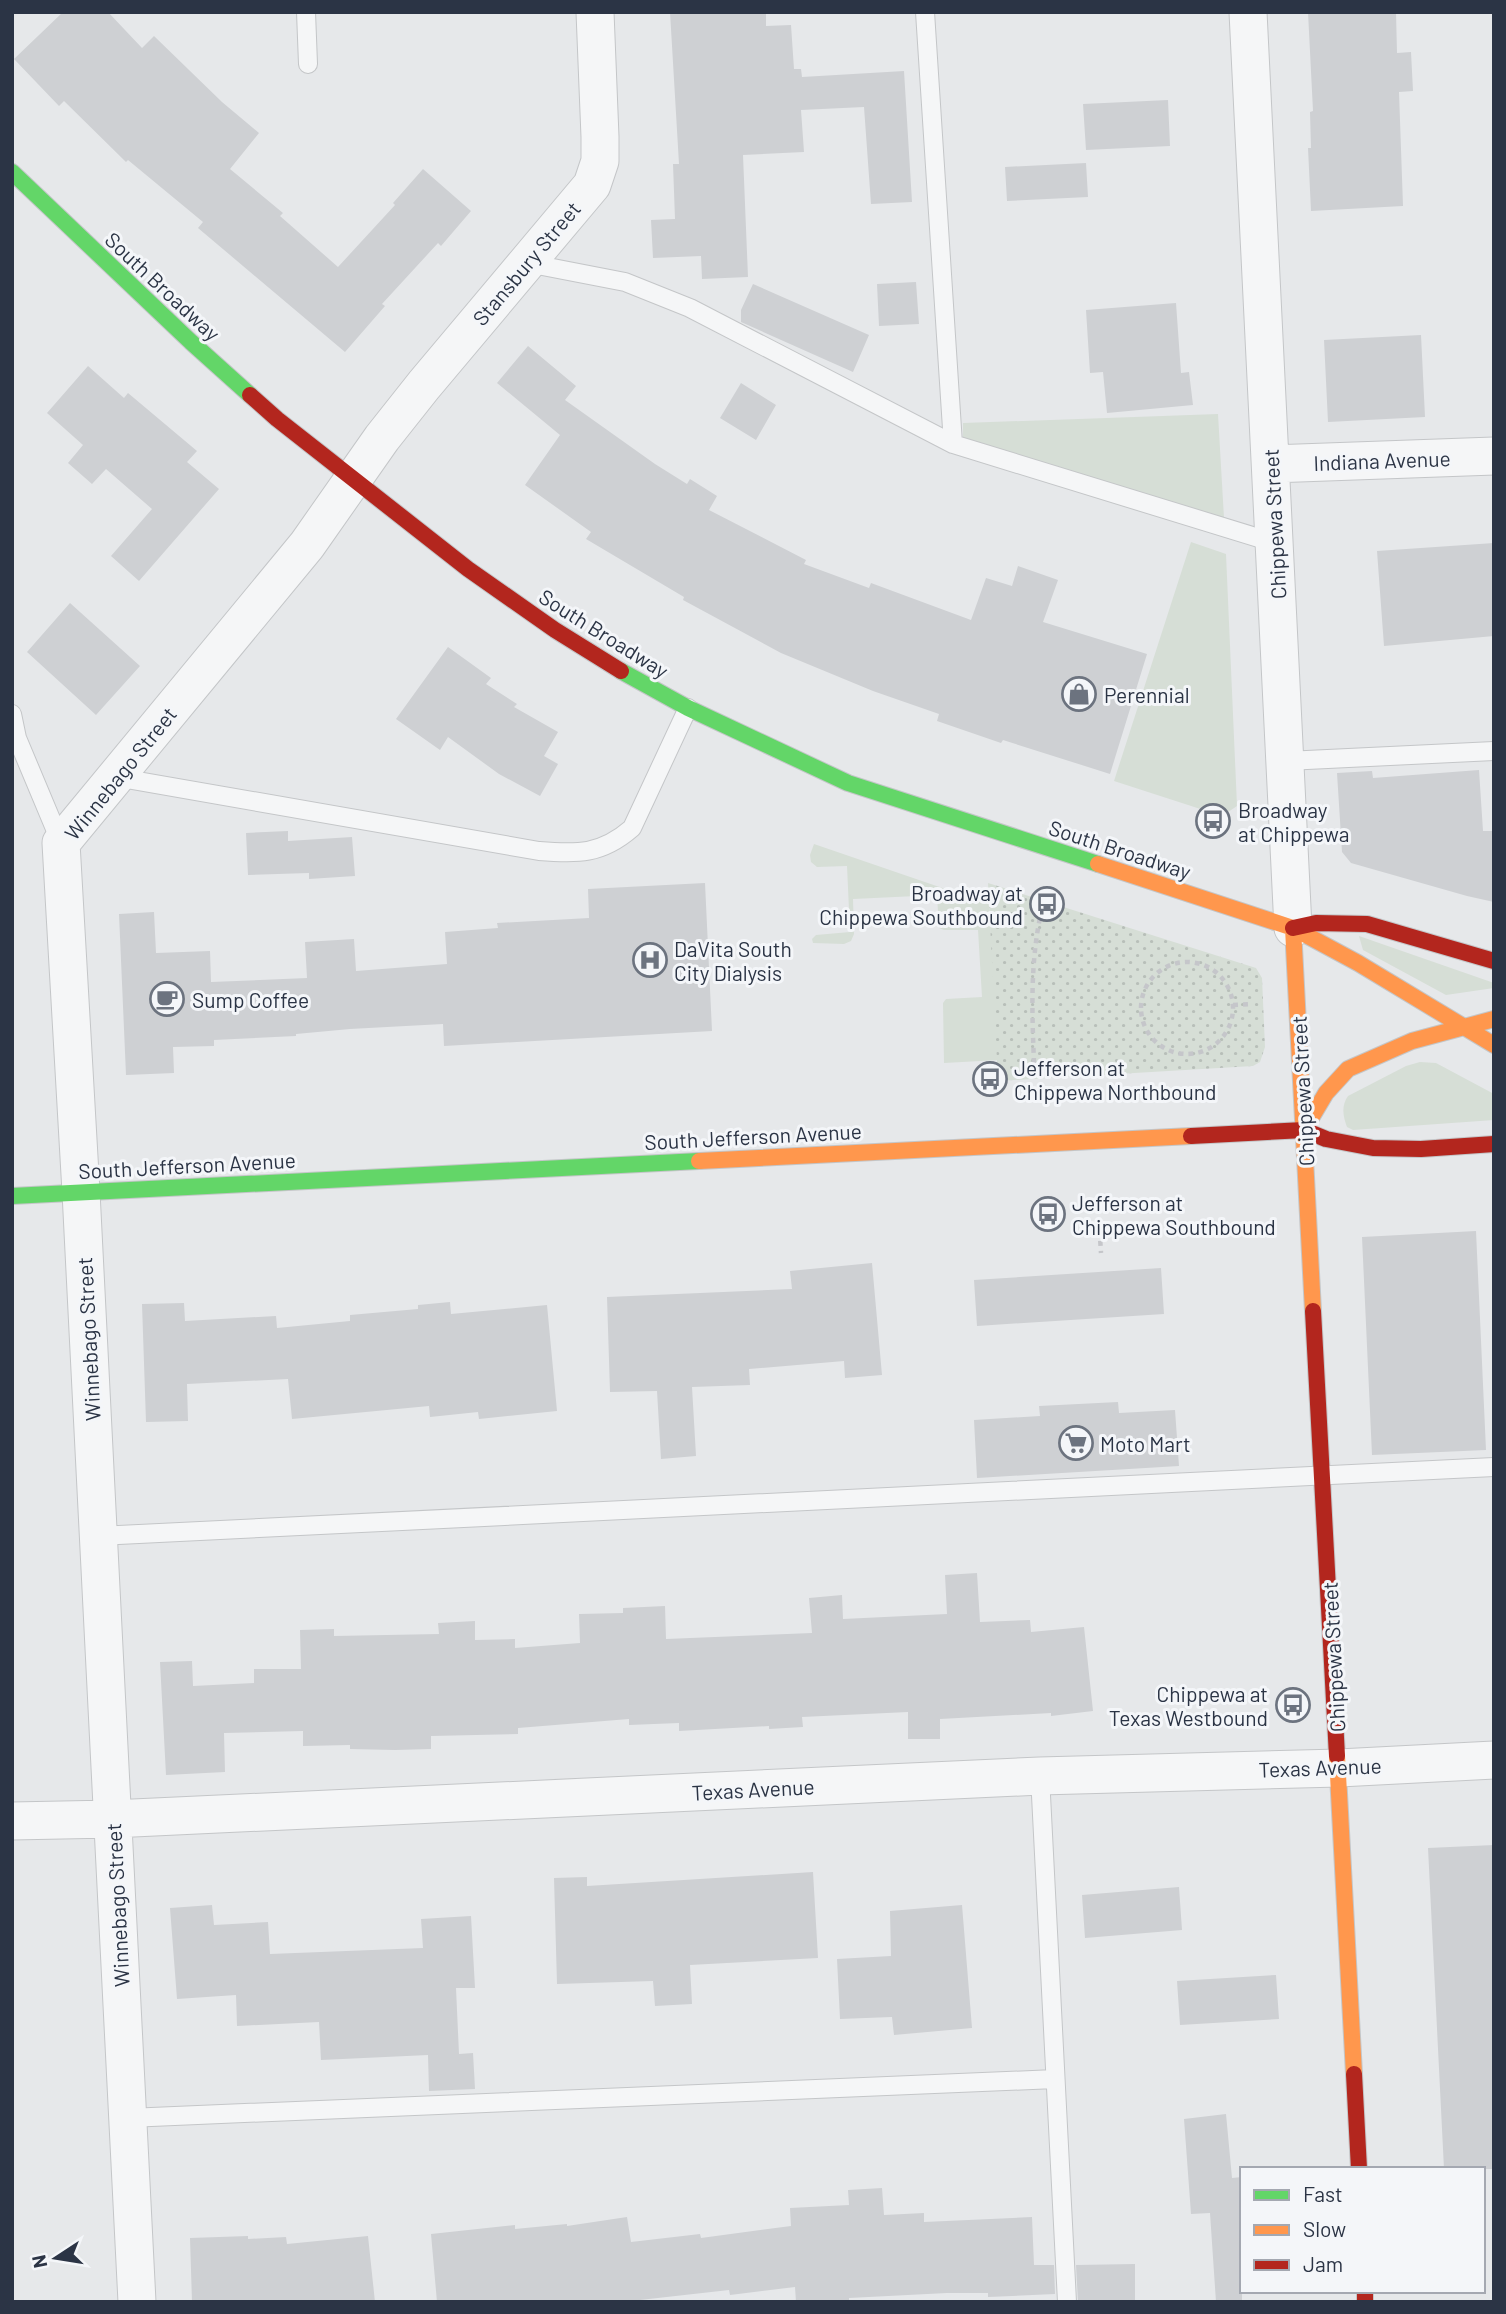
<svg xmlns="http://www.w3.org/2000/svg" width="1506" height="2314" viewBox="0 0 1506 2314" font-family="Barlow,sans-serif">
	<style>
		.green { fill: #d6ded6 }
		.park { fill: url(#park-dots) }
		.building { fill: #ced0d3 }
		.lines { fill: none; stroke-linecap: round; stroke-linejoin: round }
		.lane-casing { stroke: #c4c6c8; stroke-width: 20 }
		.street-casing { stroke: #c4c6c8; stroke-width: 39 }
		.fast-casing { stroke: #c4c6c8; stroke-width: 18 }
		.slow-casing { stroke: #c4c6c8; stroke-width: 18 }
		.jam-casing { stroke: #c4c6c8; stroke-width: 18 }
		.path { stroke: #c5c6ca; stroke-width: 4.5; stroke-dasharray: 5 5; stroke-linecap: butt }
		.lane { stroke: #f5f6f7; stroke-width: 18 }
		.street { stroke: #f5f6f7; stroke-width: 37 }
		.fast { stroke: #63d668; stroke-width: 16 }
		.slow { stroke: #ff974d; stroke-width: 16 }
		.jam { stroke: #b3261e; stroke-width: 16 }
		.labels { text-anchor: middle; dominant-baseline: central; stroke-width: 6; stroke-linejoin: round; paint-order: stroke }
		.street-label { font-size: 21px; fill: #2b3445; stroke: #f4f6f9 }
		.poi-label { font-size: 21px; fill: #2b3445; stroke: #f4f6f9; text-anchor: start }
	</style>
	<defs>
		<pattern id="park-dots" width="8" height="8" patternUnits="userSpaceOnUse" patternTransform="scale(1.75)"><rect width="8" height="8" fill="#d6ded6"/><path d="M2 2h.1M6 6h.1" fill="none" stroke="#b8bfb9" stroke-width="1.8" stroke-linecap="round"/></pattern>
	</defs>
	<rect width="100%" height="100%" fill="#e6e8ea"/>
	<path class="green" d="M1218,414L1224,518L1028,460L963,437V423Z
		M1191,542L1226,554L1237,806L1222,816L1114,781Z
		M814,844L989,904L999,1060L944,1063L943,1003L946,999L982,997L978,930H944L939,928L937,895L853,899L854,934L851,941L844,944L813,943L812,939L816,935L850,932L847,866L817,867L811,862L810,855Z
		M1359,936L1494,983V988L1446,995L1363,950Z
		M1420,1062L1436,1063L1494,1094V1120L1353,1130L1347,1127C1343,1116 1341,1106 1348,1096L1406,1066Z"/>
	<path class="park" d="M988,883L1256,968L1262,978L1265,1047L1260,1062L1253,1066L998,1081Z"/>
	<path class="building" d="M63,12H108L142,48L154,36L222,102L259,133L230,169L283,213L280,216L338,267L395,205L393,203L423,169L471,211L441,246L438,243L382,304L385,306L345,352L198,228L203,222L128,160L126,162L64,101L59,106L14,59Z
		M670,12H766V26L791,25L794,69H801L802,77L904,71L912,202L871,204L864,107L801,110L804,152L743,155L748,277L702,279L701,256L653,258L651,220L675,219L673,164H679Z
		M1308,12H1396L1397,53L1411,52L1413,91L1399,92L1403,206L1311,211L1308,148H1311L1310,112L1313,111Z
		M1168,100L1170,146L1086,150L1083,104Z
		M1086,163L1088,197L1007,201L1005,167Z
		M916,282L919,324L879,326L877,284Z
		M753,284L869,335L853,372L741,322V310Z
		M1176,303L1181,373L1189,372L1193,405L1107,413L1103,372L1090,373L1086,310Z
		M1421,335L1425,417L1328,422L1324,340Z
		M528,346L576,386L565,400L655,464L687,484L690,479L717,496L709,510L806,560L804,564L869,588L871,583L971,620L986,578L1012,586L1018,566L1058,580L1043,622L1147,654L1110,774L1003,740L1001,743L937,721L939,714L873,691L781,653L683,600L684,597L586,539L591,532L525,485L560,435L497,383Z
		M88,366L124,398L128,393L197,451L187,462L219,489L139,581L111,556L152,509L106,469L92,484L68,463L83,445L47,413Z
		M741,383L776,405L756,440L720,418Z
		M1494,543V636L1384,646L1377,551Z
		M70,603L140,666L96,715L27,652Z
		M448,647L491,678L486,684L517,704L514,707L558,732L544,756L558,764L540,796L499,774L448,737L440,750L396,719Z
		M1479,770L1483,831H1494V902L1467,896L1351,863L1342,852L1337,773L1372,771L1373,778Z
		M288,831V841L352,837L355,876L309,879V873L248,875L246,833Z
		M705,883L712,1031L444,1046L443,1024L350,1029L296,1034V1036L214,1040V1046L173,1047L174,1073L126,1075L119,914L154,912L156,953L210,951L211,982L307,978L305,942L354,939L356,971L447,964L445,932L498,928L497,923L589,918L588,889Z
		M1476,1231L1486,1450L1372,1455L1362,1237Z
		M872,1263L882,1375L845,1378L844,1361L749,1369L750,1385L692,1387L696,1456L661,1459L657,1391L610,1392L607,1297L792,1289L790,1271Z
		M1161,1268L1164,1314L977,1326L974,1280Z
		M450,1302L451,1314L547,1305L557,1411L479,1419L478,1412L430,1417L429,1406L292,1419L288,1379L187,1384L188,1421L146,1422L142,1304L184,1303L185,1321L276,1316L277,1328L350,1321V1315L418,1309V1305Z
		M1118,1402L1119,1413L1175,1410L1179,1466L977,1478L974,1420L1040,1416L1039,1406Z
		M977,1573L980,1622L1030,1620L1031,1632L1084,1627L1093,1711L1051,1716V1713L940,1719V1739H908V1712L802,1717L803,1727L769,1729V1726L679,1731V1723L629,1725V1719L518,1728V1734L431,1736V1749L395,1750L350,1749V1745L303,1746V1731L224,1733L225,1772L166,1775L160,1662L192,1661L193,1686L254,1683V1669H301L300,1630L334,1629V1636L439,1634L438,1623L475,1621V1640L515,1639V1648L580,1643L579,1614L623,1613V1608L665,1606L666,1639L812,1633L809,1598L842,1595L843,1619L947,1614L945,1575Z
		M1494,1845V2169H1444L1428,1848Z
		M813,1872L818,1958L690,1965L692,2004L655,2006L653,1981L557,1984L554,1878L587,1877V1886Z
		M1179,1887L1182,1930L1085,1938L1082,1895Z
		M212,1905L214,1925L268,1922L270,1954L423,1948L421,1919L471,1916L475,1988H456L459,2054L473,2053L475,2089L429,2091L428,2055L321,2060L319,2022L237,2026L236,1995L177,1999L170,1908Z
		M962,1905L972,2028L894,2035L892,2017L840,2019L837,1959L891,1956L890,1911Z
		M1276,1975L1279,2019L1180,2025L1177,1981Z
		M1226,2114L1232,2178L1242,2177V2302H1216L1210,2213L1191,2214L1184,2119Z
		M882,2188L884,2215L924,2213V2222L1032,2217L1034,2265H1054L1055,2294L988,2297V2293H947L849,2298V2302H796L795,2287L730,2295L729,2290L640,2300V2302H437L431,2234L515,2225V2229L567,2224V2226L627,2217L631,2242L700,2234L701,2238L791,2226L790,2208L849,2205L848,2190Z
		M248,2236V2239L286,2237L287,2244L368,2236L375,2302H192L190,2238Z
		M1135,2264V2302H1078L1076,2265Z"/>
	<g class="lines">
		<g class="lane-casing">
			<path id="lane" d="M306,12L308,64
				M925,12L953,444
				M527,263L625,282L690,308L953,444L1275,543
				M12,714L17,738L61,843
				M1286,761L1494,751
				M115,777L539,851C577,854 601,855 632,828L688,708
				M98,1536L1494,1467
				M1040,1776L1067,2302
				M128,2118L1055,2079"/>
		</g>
		<g class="street-casing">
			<path id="street" d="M1248,12L1293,928
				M1271,464L1494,456
				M12,1821L112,1819L1040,1776L1339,1768L1494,1760
				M137,2302L81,1192L61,843L307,545L382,438L424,385L592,185L600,161V137L595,12"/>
		</g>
		<g class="fast-casing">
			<path id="fast" d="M12,172L191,342L250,395
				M621,671L688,708L848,783L1098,864
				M12,1196L699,1161"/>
		</g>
		<g class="slow-casing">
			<path id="slow" d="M1098,864L1293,928L1358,963L1494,1045
				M1293,928L1313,1311
				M1304,1130L1326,1093L1348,1069L1412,1041L1494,1019
				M699,1161L1191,1136
				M1337,1756L1354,2074"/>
		</g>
		<g class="jam-casing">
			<path id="jam" d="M250,395L277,419L468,569L555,630L621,671
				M1293,928L1316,923L1367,924L1494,961
				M1191,1136L1304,1130L1326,1139L1373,1148L1421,1149L1494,1144
				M1313,1311L1337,1756
				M1354,2074L1359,2169
				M1365,2291V2302"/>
		</g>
		<path class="path" d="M1141 1008a46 46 0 1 1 92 0a46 46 0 1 1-92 0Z
			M1233,1005L1252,1004
			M1034,1063C1032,1012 1030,963 1041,913
			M1099,1221L1101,1253"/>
		<use href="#lane" class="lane"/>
		<use href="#street" class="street"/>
		<use href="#fast" class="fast"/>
		<use href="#slow" class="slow"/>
		<use href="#jam" class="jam"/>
	</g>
	<defs>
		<g id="shop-ring" transform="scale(1.75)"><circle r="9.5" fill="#f4f6f9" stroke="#6c737f" stroke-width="1.5"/><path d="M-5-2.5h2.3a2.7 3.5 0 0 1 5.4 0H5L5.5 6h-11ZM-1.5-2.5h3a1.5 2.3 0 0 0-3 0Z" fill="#6c737f"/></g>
		<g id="bus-ring" transform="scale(1.75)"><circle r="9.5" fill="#f4f6f9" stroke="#6c737f" stroke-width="1.5"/><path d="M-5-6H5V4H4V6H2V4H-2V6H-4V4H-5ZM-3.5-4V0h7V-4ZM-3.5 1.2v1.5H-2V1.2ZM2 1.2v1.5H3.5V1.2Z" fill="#6c737f"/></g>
		<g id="hospital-ring" transform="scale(1.75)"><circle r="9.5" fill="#f4f6f9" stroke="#6c737f" stroke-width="1.5"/><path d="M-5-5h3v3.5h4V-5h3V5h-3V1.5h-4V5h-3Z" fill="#6c737f"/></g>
		<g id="cafe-ring" transform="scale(1.75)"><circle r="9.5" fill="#f4f6f9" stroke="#6c737f" stroke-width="1.5"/><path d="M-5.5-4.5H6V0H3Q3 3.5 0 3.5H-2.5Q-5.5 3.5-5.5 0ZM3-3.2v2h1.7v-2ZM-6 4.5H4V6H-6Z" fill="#6c737f"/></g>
		<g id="supermarket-ring" transform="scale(1.75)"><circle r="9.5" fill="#f4f6f9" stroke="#6c737f" stroke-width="1.5"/><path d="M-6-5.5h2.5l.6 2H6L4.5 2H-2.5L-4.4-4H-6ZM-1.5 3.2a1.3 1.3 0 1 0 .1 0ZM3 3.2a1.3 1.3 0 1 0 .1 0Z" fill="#6c737f"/></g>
	</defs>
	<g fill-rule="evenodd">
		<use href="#shop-ring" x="1079" y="694"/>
		<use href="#bus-ring" x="1213" y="821"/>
		<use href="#bus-ring" x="1047" y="904"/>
		<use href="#hospital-ring" x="650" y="960"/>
		<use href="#cafe-ring" x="167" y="999"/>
		<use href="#bus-ring" x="990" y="1079"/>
		<use href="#bus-ring" x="1048" y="1214"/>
		<use href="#supermarket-ring" x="1076" y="1443"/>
		<use href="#bus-ring" x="1293" y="1705"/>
	</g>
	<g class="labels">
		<g class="street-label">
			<text transform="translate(526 263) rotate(-50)">Stansbury Street</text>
			<text transform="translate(163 286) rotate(43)">South Broadway</text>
			<text transform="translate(1382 460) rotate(-2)">Indiana Avenue</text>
			<text transform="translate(1274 524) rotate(-93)">Chippewa Street</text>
			<text transform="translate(604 633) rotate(32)">South Broadway</text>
			<text transform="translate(120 773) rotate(-51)">Winnebago Street</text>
			<text transform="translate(1120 849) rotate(18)">South Broadway</text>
			<text transform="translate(1302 1091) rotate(-93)">Chippewa Street</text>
			<text transform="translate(753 1136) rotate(-3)">South Jefferson Avenue</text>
			<text transform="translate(187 1165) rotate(-3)">South Jefferson Avenue</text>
			<text transform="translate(88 1339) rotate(-93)">Winnebago Street</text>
			<text transform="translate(1333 1657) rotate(-93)">Chippewa Street</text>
			<text transform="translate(1320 1767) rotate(-2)">Texas Avenue</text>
			<text transform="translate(753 1789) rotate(-3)">Texas Avenue</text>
			<text transform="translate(117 1905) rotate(-93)">Winnebago Street</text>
		</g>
		<g class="poi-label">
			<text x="1104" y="694">Perennial</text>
			<text x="1238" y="809">Broadway<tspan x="1238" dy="24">at Chippewa</tspan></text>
			<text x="1023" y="892" text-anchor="end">Broadway at<tspan x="1023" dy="24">Chippewa Southbound</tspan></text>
			<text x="674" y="948">DaVita South<tspan x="674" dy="24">City Dialysis</tspan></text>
			<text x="192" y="999">Sump Coffee</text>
			<text x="1014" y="1067">Jefferson at<tspan x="1014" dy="24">Chippewa Northbound</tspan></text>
			<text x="1072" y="1202">Jefferson at<tspan x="1072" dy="24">Chippewa Southbound</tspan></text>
			<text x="1100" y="1443">Moto Mart</text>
			<text x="1268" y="1693" text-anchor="end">Chippewa at<tspan x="1268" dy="24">Texas Westbound</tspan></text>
		</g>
	</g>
	<rect width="1506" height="2314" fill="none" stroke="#2b3445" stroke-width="28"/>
	<rect x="1240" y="2167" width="245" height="126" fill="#f4f6f9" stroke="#a4a8b1" stroke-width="2"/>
	<rect x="1254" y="2190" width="35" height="10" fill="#63d668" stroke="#a4a8b1" stroke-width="2"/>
	<text x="1303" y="2202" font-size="21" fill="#2b3445">Fast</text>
	<rect x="1254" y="2225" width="35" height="10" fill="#ff974d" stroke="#a4a8b1" stroke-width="2"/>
	<text x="1303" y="2237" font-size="21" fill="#2b3445">Slow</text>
	<rect x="1254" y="2260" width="35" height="10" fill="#b3261e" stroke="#a4a8b1" stroke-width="2"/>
	<text x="1303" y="2272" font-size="21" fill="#2b3445">Jam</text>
	<g transform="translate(56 2258) rotate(258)" stroke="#f4f6f9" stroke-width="5" paint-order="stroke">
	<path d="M0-5L12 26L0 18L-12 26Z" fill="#2b3445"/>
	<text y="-10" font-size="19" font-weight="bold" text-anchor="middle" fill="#2b3445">N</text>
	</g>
</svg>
